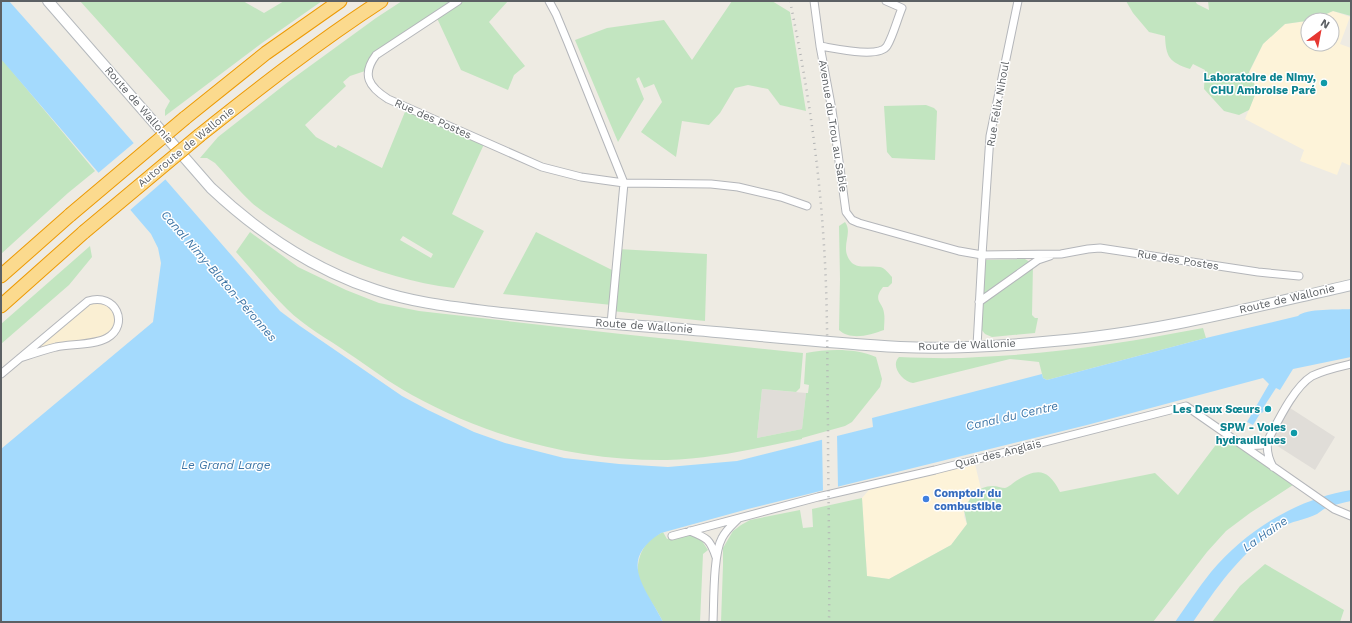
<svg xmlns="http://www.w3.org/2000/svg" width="1352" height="623" viewBox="0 0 1352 623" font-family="'Work Sans',sans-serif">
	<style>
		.commercial { fill: #fdf3d9 }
		.industrial { fill: #e0ddd8 }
		.green { fill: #c2e5c0; fill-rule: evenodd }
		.sand { fill: #faefd3 }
		.water { fill: #a4dafd }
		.pier { fill: #eeebe3 }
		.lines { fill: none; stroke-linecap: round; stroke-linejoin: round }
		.street-casing { stroke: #b4b6ba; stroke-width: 9 }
		.secondary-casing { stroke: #b5b9bd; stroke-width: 12 }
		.highway-casing { stroke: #ed9a04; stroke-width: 15 }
		.street { stroke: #fff; stroke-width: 7 }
		.secondary { stroke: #fff; stroke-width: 10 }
		.highway { stroke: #fbda8e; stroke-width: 13 }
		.rail { stroke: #b2b3b4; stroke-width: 2.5; stroke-dasharray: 1 5; stroke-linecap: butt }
		.highway-bridge-casing { stroke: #ed9a04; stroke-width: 15; stroke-linecap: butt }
		.highway-bridge { stroke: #fbda8e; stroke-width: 13 }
		.culture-dot { fill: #0f9aa8; stroke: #fff; stroke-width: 1.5 }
		.shop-dot { fill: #3f7fe0; stroke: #fff; stroke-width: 1.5 }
		.labels { text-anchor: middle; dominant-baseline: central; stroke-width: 3; stroke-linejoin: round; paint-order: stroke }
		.culture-label { font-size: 11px; font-weight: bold; fill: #0d838f; stroke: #fff; text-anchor: end }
		.street-label { font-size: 11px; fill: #5c6064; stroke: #fff }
		.shop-label { font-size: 11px; font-weight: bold; fill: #366cbe; stroke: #fff; text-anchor: start }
		.water-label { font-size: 12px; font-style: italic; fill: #3e76a7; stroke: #fff }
	</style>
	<rect width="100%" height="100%" fill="#eeebe3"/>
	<path class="commercial" d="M1333,11L1350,17L1340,44L1351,48V166L1342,162L1337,175L1300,161L1304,150L1245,119L1257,90L1249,73L1263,44L1285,24L1308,21V44H1332V20H1313Z
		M974,460L981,489L976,492L970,499L964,510V517L967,524L951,545L889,579L867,576L862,498L868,491L875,484Z"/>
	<path class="industrial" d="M762,389L806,393L802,429L757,438Z
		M1287,406L1335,437L1315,470L1268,440Z"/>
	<path class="green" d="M80,1H243L264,13L284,1H322L262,43L165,116V110L170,101Z
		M402,1H508L489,22L525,66L514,75L508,90L461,70L436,16L376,55L368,70L350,76L343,82L346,86L305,125L316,137L336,148L338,145L382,168L407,107L485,142L452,214L484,231L454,288C393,281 331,256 279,222C270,216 260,210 252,203C239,191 227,176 215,163L207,158H200L218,137L288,82L376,18ZM403,236L433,254L431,258L400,240Z
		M732,1H772L790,12L806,111L780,105L768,89L748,85L735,88L720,113L709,125L682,121L676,157L641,132L662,102L654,84L644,88L639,77L636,79L644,99L618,142L575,40L607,28L664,20L692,60Z
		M1126,1H1195L1197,4L1209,10L1208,1H1351V16L1333,11L1313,20L1285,24L1263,44L1249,72L1257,90L1249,110L1239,115L1224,111L1204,89L1205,70L1193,64L1190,69C1169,62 1166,57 1165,36L1149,32L1133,13Z
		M1,58L95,171L68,193L1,254Z
		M926,105L934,108L937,111L935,160L892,158L887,152L884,106Z
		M845,222C854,234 838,248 852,263C859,269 872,265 880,267C885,268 889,274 892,277V283L888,287H883C872,301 883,302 884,313C885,318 884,325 884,330C870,335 851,341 839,330L840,279L839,226Z
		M250,232L298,267L346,290L379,303L419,311L621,334L803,353L800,388L796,392L762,389L757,438L802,429L806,393H808L809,385L804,384L806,353C828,349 855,348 876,357L882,379L880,387L852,422L845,426L802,438V439C757,448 712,459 667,460C578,461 490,438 412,395C390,383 369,367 348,353C328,339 304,326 287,309C269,291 253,271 236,252Z
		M536,232L616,272L618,249L707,254L705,321L612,311V305L503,294Z
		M90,246L92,257L69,285L1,344V324Z
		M1025,259L1033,264L1032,315L1035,318H1038L1035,333L992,337L985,334L981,329L984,263L986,260Z
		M1203,328L1206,338L1047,380L1043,378L1039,362L1010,359L913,383C902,381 890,366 899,357C926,358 952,359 979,357C1055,354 1129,342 1203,328Z
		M1224,434L1296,483L1250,513L1226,531L1207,552L1153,622H721L723,565V548L733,531L741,525L750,520L800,510L803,528L813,527L812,509L862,498L867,576L889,579L951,545L967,524L964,510C970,498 977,486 993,486C997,486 1001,488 1005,488C1009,487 1013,483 1016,481C1037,468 1048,468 1060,492L1155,473L1178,495Z
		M690,531L702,541L708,550L703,554L700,622H663C657,609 647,597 641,584C634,569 639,549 652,538C655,536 659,534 663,532L667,539Z
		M1265,564L1344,610L1340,622H1212L1240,586Z"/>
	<path class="sand" d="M104,299L118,316L109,337L20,358L80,306Z"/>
	<path class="water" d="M1,1H9L57,55L280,311L300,326L402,396L428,410L474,432L505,443L564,458L619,464L668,467L737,461L873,427L872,418L1042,374L1043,378L1047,380L1206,338L1298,316C1306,308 1339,310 1351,309V357L1293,369L1280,390L1276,388L1263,408L1265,409L1262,413L1261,412L1253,425L1247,422L1269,384L1263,378L1087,425L748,509L661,533C616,561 647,589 663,622H1V449L153,322L161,263L158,248L151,234L1,59Z
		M1351,490V501C1342,503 1333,505 1324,509C1322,510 1320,512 1317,514C1305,520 1291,521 1280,528C1241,551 1218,586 1193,622H1175C1187,605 1198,588 1211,572C1246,530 1297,499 1351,490Z"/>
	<path class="pier" d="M135,142L167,178L129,211L97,174Z
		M837,434L838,488L823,492L822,438Z"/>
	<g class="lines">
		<g class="street-casing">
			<path id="street" d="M458,1L376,55C361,75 369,87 388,99L542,167L581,177L624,183L711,184L738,187L781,197L807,206
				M549,1L556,14L568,43L624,183L611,324
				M814,1L820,46L832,110L846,212L852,220L859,223L959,251L982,255L1061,254L1088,249L1100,248L1258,272L1299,276
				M820,46C833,48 879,59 887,46C893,36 897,20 902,8L886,1
				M979,302L1038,260L1050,256
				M977,346L982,255L990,136L1018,1
				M1,374L88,301C116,292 130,325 107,338C95,345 71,344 56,347C44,350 32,354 20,358
				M1268,440C1266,450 1268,458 1273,467
				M1244,446L1262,445L1268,440C1278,421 1294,387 1312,376C1324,370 1338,367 1351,364
				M690,531C707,538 710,539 716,557
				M672,536L818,497L935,470L1186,406L1334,509L1351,516
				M713,622C714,602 713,554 722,538C726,530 732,525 738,519"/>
		</g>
		<g class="secondary-casing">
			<path id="secondary" d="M48,1L211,188C259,233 314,270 376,290C414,303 454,307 493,312C556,319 619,325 682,329C755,335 827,343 900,347C950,349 1005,346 1054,341C1155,333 1253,307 1351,285"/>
		</g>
		<g class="highway-casing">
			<path id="highway" d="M185,118L266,53L340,1
				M200,135C259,88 318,42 381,1
				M1,276L70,215
				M1,306L84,232"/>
		</g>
		<use href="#street" class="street"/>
		<use href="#secondary" class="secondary"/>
		<use href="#highway" class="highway"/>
		<path class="rail" d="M790,1C807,82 819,163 824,246C828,306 827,367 828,428C828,492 830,557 829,622"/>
		<g class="highway-bridge-casing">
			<path id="highway-bridge" d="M70,215L185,118
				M84,232L200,135"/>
		</g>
		<use href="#highway-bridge" class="highway-bridge"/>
	</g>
	<g class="culture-dot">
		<circle cx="1324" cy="83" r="4"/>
		<circle cx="1268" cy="409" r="4"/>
		<circle cx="1294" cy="433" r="4"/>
	</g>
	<circle class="shop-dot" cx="926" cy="499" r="4"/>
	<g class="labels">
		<g class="culture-label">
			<text x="1316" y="77">Laboratoire de Nimy,<tspan x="1316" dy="13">CHU Ambroise Paré</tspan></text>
			<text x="1260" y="409">Les Deux Sœurs</text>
			<text x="1286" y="427">SPW - Voies<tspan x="1286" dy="13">hydrauliques</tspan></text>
		</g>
		<g class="street-label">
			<text transform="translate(998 104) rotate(-80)">Rue Félix Nihoul</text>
			<text transform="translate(139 105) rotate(49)">Route de Wallonie</text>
			<text transform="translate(433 119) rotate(24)">Rue des Postes</text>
			<text transform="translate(833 126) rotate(81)">Avenue du Trou au Sable</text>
			<text transform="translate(186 147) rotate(-39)">Autoroute de Wallonie</text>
			<text transform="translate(1178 260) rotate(9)">Rue des Postes</text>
			<text transform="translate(1287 299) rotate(-13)">Route de Wallonie</text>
			<text transform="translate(644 326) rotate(4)">Route de Wallonie</text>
			<text transform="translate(967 345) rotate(-2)">Route de Wallonie</text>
			<text transform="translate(998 454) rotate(-14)">Quai des Anglais</text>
		</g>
		<g class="shop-label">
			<text x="934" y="493">Comptoir du<tspan x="934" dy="13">combustible</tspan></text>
		</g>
		<g class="water-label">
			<text transform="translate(219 276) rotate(49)">Canal Nimy-Blaton-Péronnes</text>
			<text transform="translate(1012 416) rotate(-13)">Canal du Centre</text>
			<text x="226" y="465">Le Grand Large</text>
			<text transform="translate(1265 534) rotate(-35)">La Haine</text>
		</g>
	</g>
	<rect width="1352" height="623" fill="none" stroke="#5c6064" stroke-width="4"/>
	<g transform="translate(1320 32) rotate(32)"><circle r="19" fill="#ffffff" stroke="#bebfc1"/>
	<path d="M0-3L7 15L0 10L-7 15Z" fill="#e63731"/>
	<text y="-6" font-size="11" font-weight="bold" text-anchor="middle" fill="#5c6064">N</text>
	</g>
</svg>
